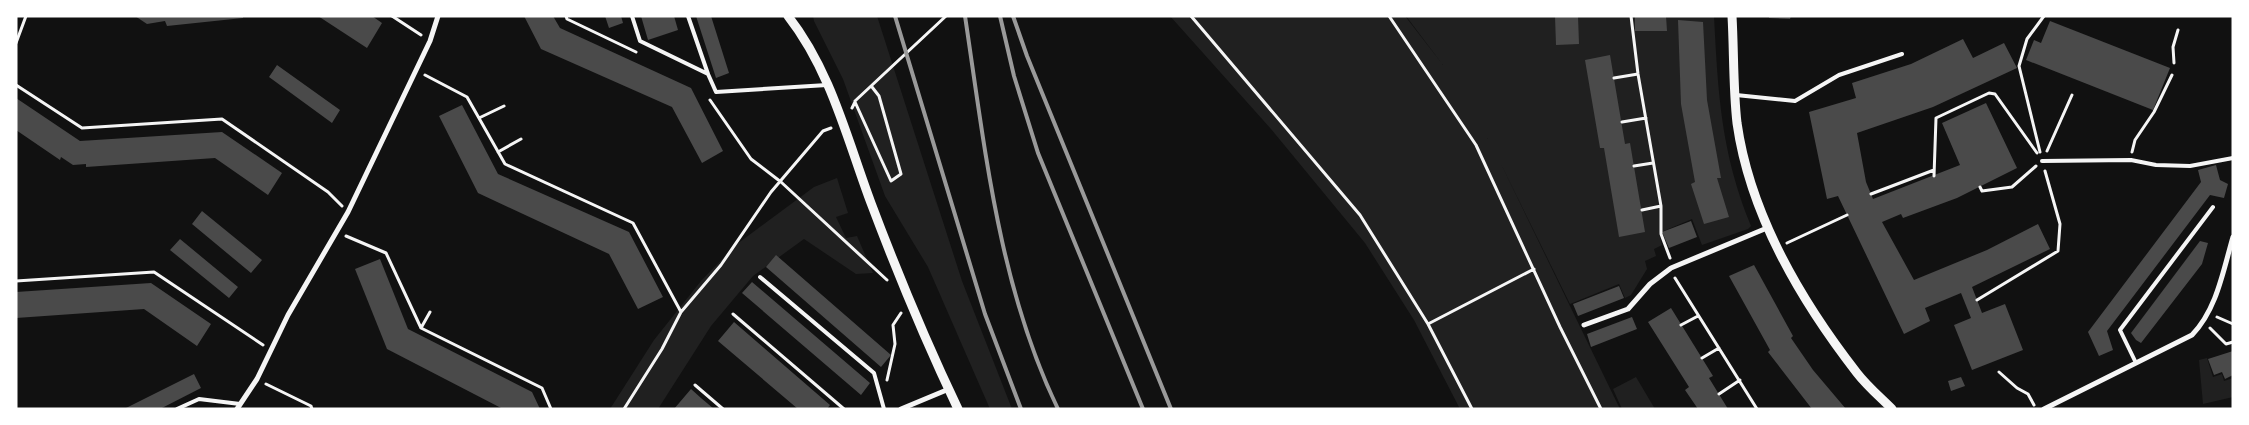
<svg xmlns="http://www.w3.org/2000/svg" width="2249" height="425" viewBox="0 0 2249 425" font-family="Overpass,sans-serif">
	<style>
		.green { fill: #202020 }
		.building { fill: #4a4a4a }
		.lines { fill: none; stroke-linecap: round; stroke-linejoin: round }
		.path { stroke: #f5f5f5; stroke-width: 3 }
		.service { stroke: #f5f5f5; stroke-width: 4 }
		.minor { stroke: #f5f5f5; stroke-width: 5 }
		.tertiary { stroke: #f5f5f5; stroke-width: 9 }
		.rail { stroke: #9a9a9a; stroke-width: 4 }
	</style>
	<rect width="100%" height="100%" fill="#111"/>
	<path class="green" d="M813,16H877L962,281L1012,409H990L928,267L885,196L843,79L814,21Z
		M1170,16H1405L1443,65L1488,139L1443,65L1406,16H1714C1718,93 1721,153 1751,226L1748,229L1702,245L1692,219L1659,233L1662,245L1654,249L1656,256L1645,261L1647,269L1631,295L1625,298L1619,284L1570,304L1500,162L1620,409H1460L1414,320L1365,243L1271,129Z
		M837,178L848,213L836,217L846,238L857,236L873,273L856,274L804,239L753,276L711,326L658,409H610L654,340L701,281L737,244L814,187Z
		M2207,358L2213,377L2222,374L2224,381L2233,378V397L2203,404L2199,360Z
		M1636,377L1655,409H1622L1613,389Z"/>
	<path class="building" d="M135,16H243V18L167,26L165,21L147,24Z
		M318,16H372L382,23L367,48Z
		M524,16H553L560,28L691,88L723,151L702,163L672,107L541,49Z
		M605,16H621L623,23L609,28Z
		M641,16H674L678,30L648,40Z
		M696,16H711L729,73L716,78Z
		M1555,16H1578L1579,44L1556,45Z
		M1635,16H1666L1667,31H1635Z
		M1769,16H1791L1790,19L1769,18Z
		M1678,20L1703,22L1707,100L1721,178H1717L1729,217L1704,224L1691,184L1695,182L1681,104Z
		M2050,21L2170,68L2153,110L2026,60L2034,40L2041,43Z
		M1963,39L1973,58L2004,43L2017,68L1933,107L1857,133L1866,182L1873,199L1960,165L1942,123L1986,103L2017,168L1957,198L1903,218L1901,214L1882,222L1914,280L1987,250L2038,224L2050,249L1972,287L1982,313L2005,304L2023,350L1972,370L1954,325L1971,318L1961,293L1925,308L1930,321L1904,334L1838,196L1827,199L1809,112L1856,98L1852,83L1911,64Z
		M1610,55L1625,144L1630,143L1645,232L1619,237L1604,148H1600L1585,60Z
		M277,65L340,110L332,123L269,77Z
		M16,98L80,141L222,132L282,173L268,195L215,158L86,167V164L73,165L61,157L60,160L16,130Z
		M462,105L498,174L629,232L663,297L638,309L609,254L478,193L439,116Z
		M2216,165L2220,180L2228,184L2224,198L2210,195L2107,331L2113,350L2099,356L2088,332L2201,182L2198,170Z
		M202,211L262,260L251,273L192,224Z
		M1691,221L1697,237L1669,248L1662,232Z
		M180,239L238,287L229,298L170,250Z
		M2200,241L2208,243L2202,264L2141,343L2136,340L2131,333Z
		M776,255L891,355L881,367L766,267Z
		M380,259L408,329L532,392L540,409H503L387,349L355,269Z
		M1754,265L1793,336L1791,338L1813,370L1846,409H1812L1768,352L1770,350L1729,276Z
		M752,282L870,383L861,395L742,293Z
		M151,283L211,324L197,346L144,309L16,318V292Z
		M1619,286L1624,298L1578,316L1573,304Z
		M1671,308L1713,376L1709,378L1728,409H1698L1685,390L1689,387L1648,322Z
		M1632,317L1637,329L1591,347L1587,334Z
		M734,322L830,405L827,409H798L718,341Z
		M2233,351V375L2225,379L2222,372L2214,375L2208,359Z
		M194,374L201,388L160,409H124Z
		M1961,377L1965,386L1951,391L1948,381Z
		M691,389L701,398L714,409H674Z"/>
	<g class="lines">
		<path class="path" d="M392,16L421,35
			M566,16L567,19L636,52
			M1191,16L1360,215L1428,324L1534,269
			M1389,16L1476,145L1560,327L1601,409
			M1631,16L1638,74L1661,206V234L1670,258
			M16,43L26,16
			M2174,63L2173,47L2178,30
			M425,75L467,97L505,164L633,223L681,312
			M1614,78L1638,74
			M16,85L82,128L222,119L328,192L342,206
			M710,100L751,159L781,182L887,280
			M855,101L946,16
			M852,108L855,102L891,181L901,174L879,96L872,87
			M479,118L504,106
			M1622,122L1646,118
			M2047,151L2072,95
			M498,152L521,139
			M2040,152L2019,66L2027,39L2044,16
			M2132,152L2135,140L2154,112L2172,75
			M1634,166L1653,163
			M1934,176L1936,118L1989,93L1995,94L2037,153
			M1980,187L1982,191L2012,187L2036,166
			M1871,194L1934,170
			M1642,210L1661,206
			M346,236L386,253L421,328L542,388L551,409
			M1787,243L1847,215
			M1675,278L1757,409
			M16,281L154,272L263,345
			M1977,300L2058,251L2060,224L2045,171
			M733,314L844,409
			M2217,317L2233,324
			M1428,324L1472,409
			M1681,325L1698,316
			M421,328L430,312
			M2210,328L2226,344L2233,342
			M1702,358L1719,348
			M1999,372L2017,388L2028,394L2034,405
			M887,380L895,344L893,325L901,313
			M266,384L311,406L312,409
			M695,385L723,409
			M1719,394L1740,380
			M624,409L662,349L681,312L721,265L771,192L823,131L831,128"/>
		<path class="service" d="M632,16L640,41L708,74L716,92L827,85
			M688,16L708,74
			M1736,95L1795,101L1839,75L1902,54
			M2042,161L2131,160L2156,165L2190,166L2233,158
			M760,277L874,373L884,409
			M2136,363L2120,330L2213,207
			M177,409L199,399L240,404"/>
		<path class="minor" d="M1584,325L1628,309L1650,284L1671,268L1767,228
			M237,409L257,379L288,315L348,212L430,41L438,16
			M901,409L949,389
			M2044,409L2192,335C2217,309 2223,271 2233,237"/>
		<path class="tertiary" d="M788,16C831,71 847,139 871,203C897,272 926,342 958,409
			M1732,16C1734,51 1733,88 1737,123C1750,215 1801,301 1857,373C1867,386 1880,397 1892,409"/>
		<path class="rail" d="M895,16L985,314L1021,409
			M965,16C985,149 999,287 1058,409
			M1000,16L1014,76L1038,153L1143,409
			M1013,16L1027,56L1171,409"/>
	</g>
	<rect width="2249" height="425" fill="none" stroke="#ffffff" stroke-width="35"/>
</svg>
